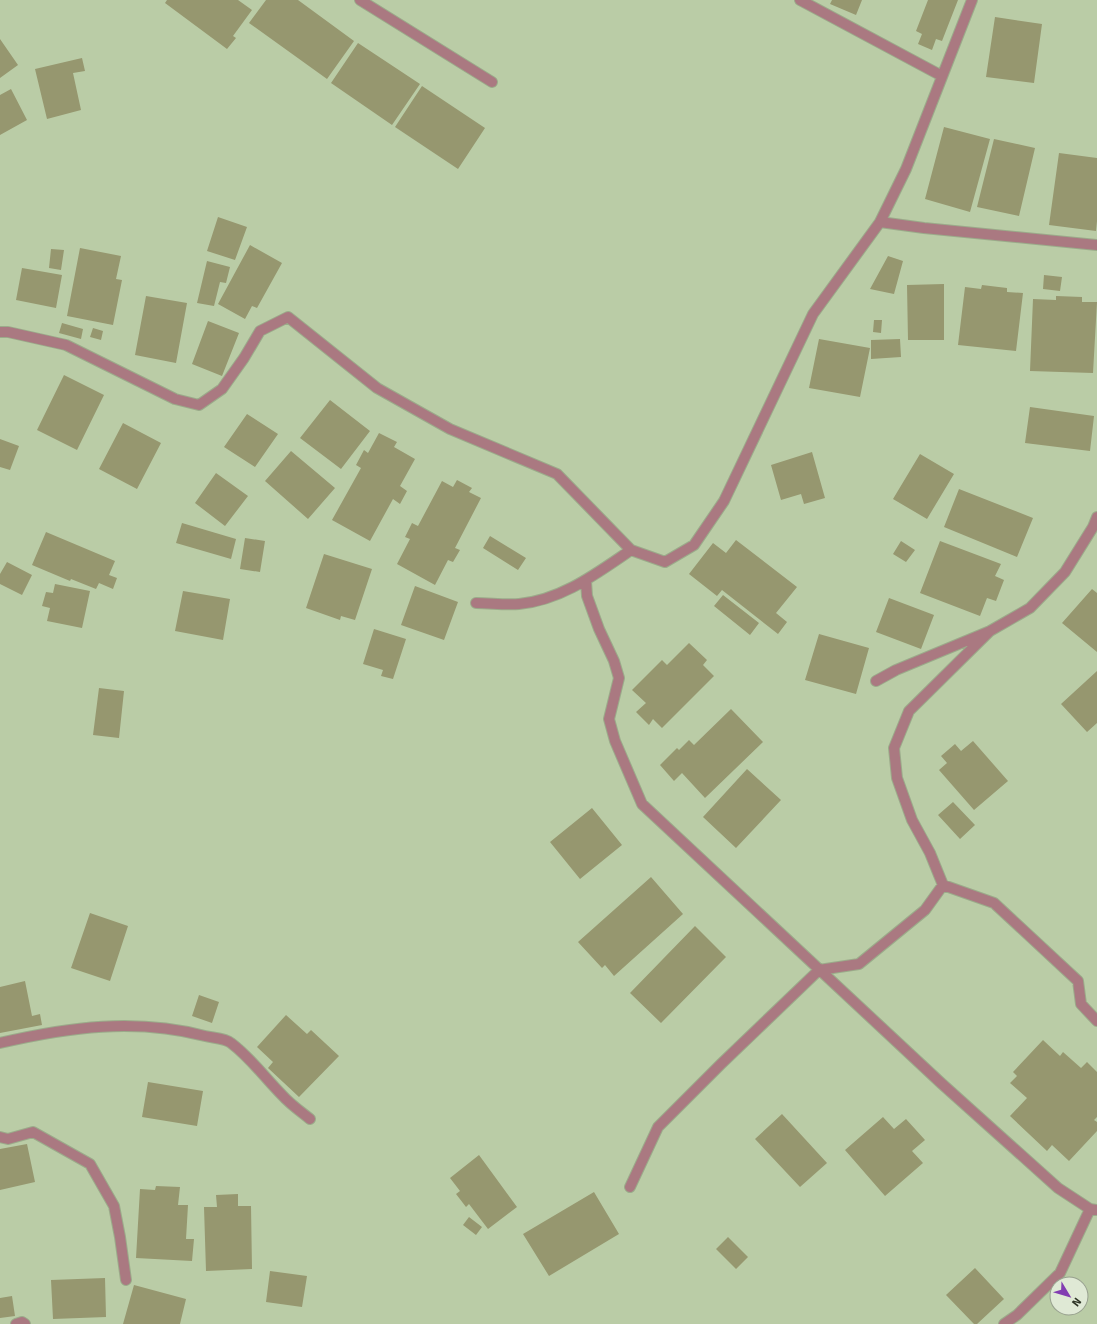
<svg xmlns="http://www.w3.org/2000/svg" width="1097" height="1324" viewBox="0 0 1097 1324" font-family="Signika,sans-serif">
	<style>
		.building { fill: #96976f }
		.lines { fill: none; stroke-linecap: round; stroke-linejoin: round }
		.minor-casing { stroke: #9bab8a; stroke-width: 12 }
		.minor { stroke: #aa7981; stroke-width: 10 }
	</style>
	<rect width="100%" height="100%" fill="#bacca6"/>
	<path class="building" d="M167,0H238L252,10L233,36L236,38L227,49L165,3Z
		M266,0H298L354,41L327,79L249,23Z
		M832,0H862L856,15L830,4Z
		M928,0H958L942,41L936,39L932,50L918,44L922,34L916,31Z
		M995,17L1042,24L1034,83L986,77Z
		M0,39L18,65L0,78Z
		M358,43L420,84L392,125L331,83Z
		M82,58L85,71L73,73L81,110L47,119L35,69Z
		M422,86L485,128L458,169L395,127Z
		M11,89L27,120L0,135V95Z
		M944,127L990,139L970,212L925,199Z
		M994,139L1035,148L1019,216L977,207Z
		M1059,153L1097,158V221L1096,231L1049,225Z
		M218,217L247,227L235,260L207,251Z
		M250,245L282,263L257,308L252,306L245,319L218,304Z
		M80,248L121,256L116,279L122,280L113,325L67,316Z
		M51,249L64,250L61,270L49,268Z
		M888,256L903,261L894,294L870,289Z
		M207,261L230,267L226,283L220,282L214,306L197,303Z
		M22,268L62,275L56,308L16,300Z
		M1044,275L1062,277L1060,291L1043,289Z
		M944,284V340H908L907,285Z
		M982,285L1007,288V292L1023,293L1016,351L958,345L965,287L981,289Z
		M146,296L187,303L176,363L135,355Z
		M1056,296L1082,297V302H1097L1093,373L1030,371L1033,299L1056,300Z
		M874,320H882L881,333L873,332Z
		M208,321L239,333L222,376L192,364Z
		M62,323L83,329L81,339L59,333Z
		M93,328L103,331L101,340L90,337Z
		M819,339L870,348L860,397L809,388Z
		M900,339L901,357L871,359V340Z
		M64,375L104,395L77,450L37,430Z
		M330,400L370,431L341,469L300,438Z
		M1030,407L1094,416L1090,451L1025,443Z
		M247,414L278,434L255,467L224,447Z
		M123,423L161,443L137,489L99,469Z
		M379,433L397,442L394,447L415,459L400,486L407,491L400,504L393,499L370,541L332,520L361,468L356,465L364,450L368,453Z
		M0,439L19,446L10,470L0,467Z
		M291,451L335,488L308,519L265,481Z
		M812,452L825,498L804,504L801,494L781,500L771,465Z
		M920,454L954,474L927,519L893,499Z
		M216,473L248,496L225,526L195,503Z
		M457,480L472,488L469,492L481,498L455,548L460,550L453,562L448,560L435,585L397,564L410,539L405,537L412,523L418,526L442,481L453,487Z
		M959,489L1033,518L1017,557L944,527Z
		M182,523L236,539L231,559L176,543Z
		M46,532L115,561L109,575L117,578L113,589L99,583L96,589L71,579L70,581L32,565Z
		M490,536L526,558L518,570L483,548Z
		M245,538L265,541L260,572L240,569Z
		M736,540L797,587L776,613L787,622L778,634L722,590L717,596L689,574L713,543L726,553Z
		M901,541L915,550L906,562L893,554Z
		M940,541L1001,564L995,576L1004,580L996,601L987,598L980,616L920,593Z
		M324,554L372,569L355,620L341,616L340,620L306,608Z
		M7,562L32,575L22,595L0,584V574Z
		M55,584L90,591L82,628L47,621L50,608L42,606L46,592L53,593Z
		M415,586L458,602L444,640L401,625Z
		M1092,589L1097,593V652L1062,623Z
		M183,591L230,599L223,640L175,631Z
		M723,595L759,623L750,635L714,606Z
		M889,598L934,615L921,649L876,632Z
		M374,629L406,639L393,679L381,676L383,670L363,664Z
		M819,634L869,648L856,694L805,680Z
		M689,643L707,660L703,665L714,676L662,728L653,719L649,725L636,712L646,703L632,690L662,660L667,665Z
		M1097,671V723L1087,732L1061,704Z
		M99,688L124,691L119,738L93,735Z
		M731,709L763,742L705,798L682,773L674,781L660,765L677,748L679,750L689,740L694,745Z
		M973,741L1008,781L974,810L939,770L947,763L941,756L955,744L961,751Z
		M747,769L781,800L736,848L703,817Z
		M953,802L975,825L960,839L938,815Z
		M592,808L622,845L580,879L550,842Z
		M651,877L683,914L614,976L605,965L602,968L578,942Z
		M90,913L128,926L110,981L71,968Z
		M695,926L726,957L661,1023L630,993Z
		M25,981L32,1016L40,1014L42,1025L0,1033V987Z
		M199,995L219,1002L212,1023L192,1016Z
		M286,1015L307,1034L311,1030L339,1056L299,1097L268,1068L273,1062L257,1047Z
		M1043,1040L1060,1056L1063,1052L1081,1068L1087,1062L1097,1072V1117L1094,1120L1097,1122V1131L1069,1161L1052,1145L1047,1151L1010,1116L1027,1098L1010,1083L1017,1076L1013,1072Z
		M148,1082L203,1091L197,1126L142,1117Z
		M782,1114L827,1163L800,1187L755,1139Z
		M883,1117L894,1129L906,1119L925,1140L912,1151L923,1163L885,1196L845,1150Z
		M27,1144L35,1182L0,1190V1149Z
		M479,1155L517,1207L488,1229L469,1204L466,1207L456,1194L460,1191L450,1178Z
		M156,1186L180,1187L178,1205H188L186,1239H194L192,1261L136,1258L140,1189L155,1190Z
		M594,1192L619,1234L549,1276L523,1234Z
		M238,1194V1206H251L252,1269L206,1271L204,1207H217L216,1195Z
		M469,1217L482,1227L476,1235L463,1225Z
		M728,1237L748,1257L736,1269L716,1249Z
		M975,1268L1004,1299L977,1324H974L946,1295Z
		M270,1271L307,1276L302,1307L266,1302Z
		M105,1278L106,1317L53,1319L51,1280Z
		M134,1285L186,1299L180,1324H123Z
		M12,1296L15,1316L0,1318V1298Z"/>
	<g class="lines">
		<g class="minor-casing">
			<path id="minor" d="M360,0L492,82
				M800,0L942,76
				M880,222L924,228L1097,245
				M0,332H8L66,345L175,399L199,405L222,389L244,358L260,331L288,317L377,388L450,429L557,474L631,550L665,562L694,545L724,501L813,314L880,222L906,169L972,0
				M586,581L587,596L599,629L614,661L619,678L609,719L615,741L642,804L941,1083L1058,1188L1090,1209L1097,1210
				M476,603C490,603 505,605 519,604C562,600 597,573 631,550
				M876,681L896,670L990,631L1030,608L1065,572L1093,527L1097,517
				M943,885L994,903L1078,981L1081,1004L1097,1021
				M0,1043C69,1027 135,1018 205,1036C213,1038 225,1038 231,1043C251,1058 265,1078 282,1095C290,1104 300,1111 310,1119
				M0,1137L8,1139L33,1132L90,1164L114,1206L120,1237L126,1280
				M630,1187L658,1127L721,1064L819,970L859,964L925,910L943,885L930,853L912,820L897,778L894,748L909,711L990,631
				M16,1324L22,1322L25,1324
				M1004,1324L1017,1315L1060,1273L1090,1209"/>
		</g>
		<use href="#minor" class="minor"/>
	</g>
	<g transform="translate(1069 1296) rotate(128)"><circle r="19" fill="#dfe9d5" stroke="#98a18f"/>
	<path d="M0-3L7 15L0 10L-7 15Z" fill="#823db1"/>
	<text y="-6" font-size="11" font-weight="bold" text-anchor="middle" fill="#2d3425">N</text>
	</g>
</svg>
